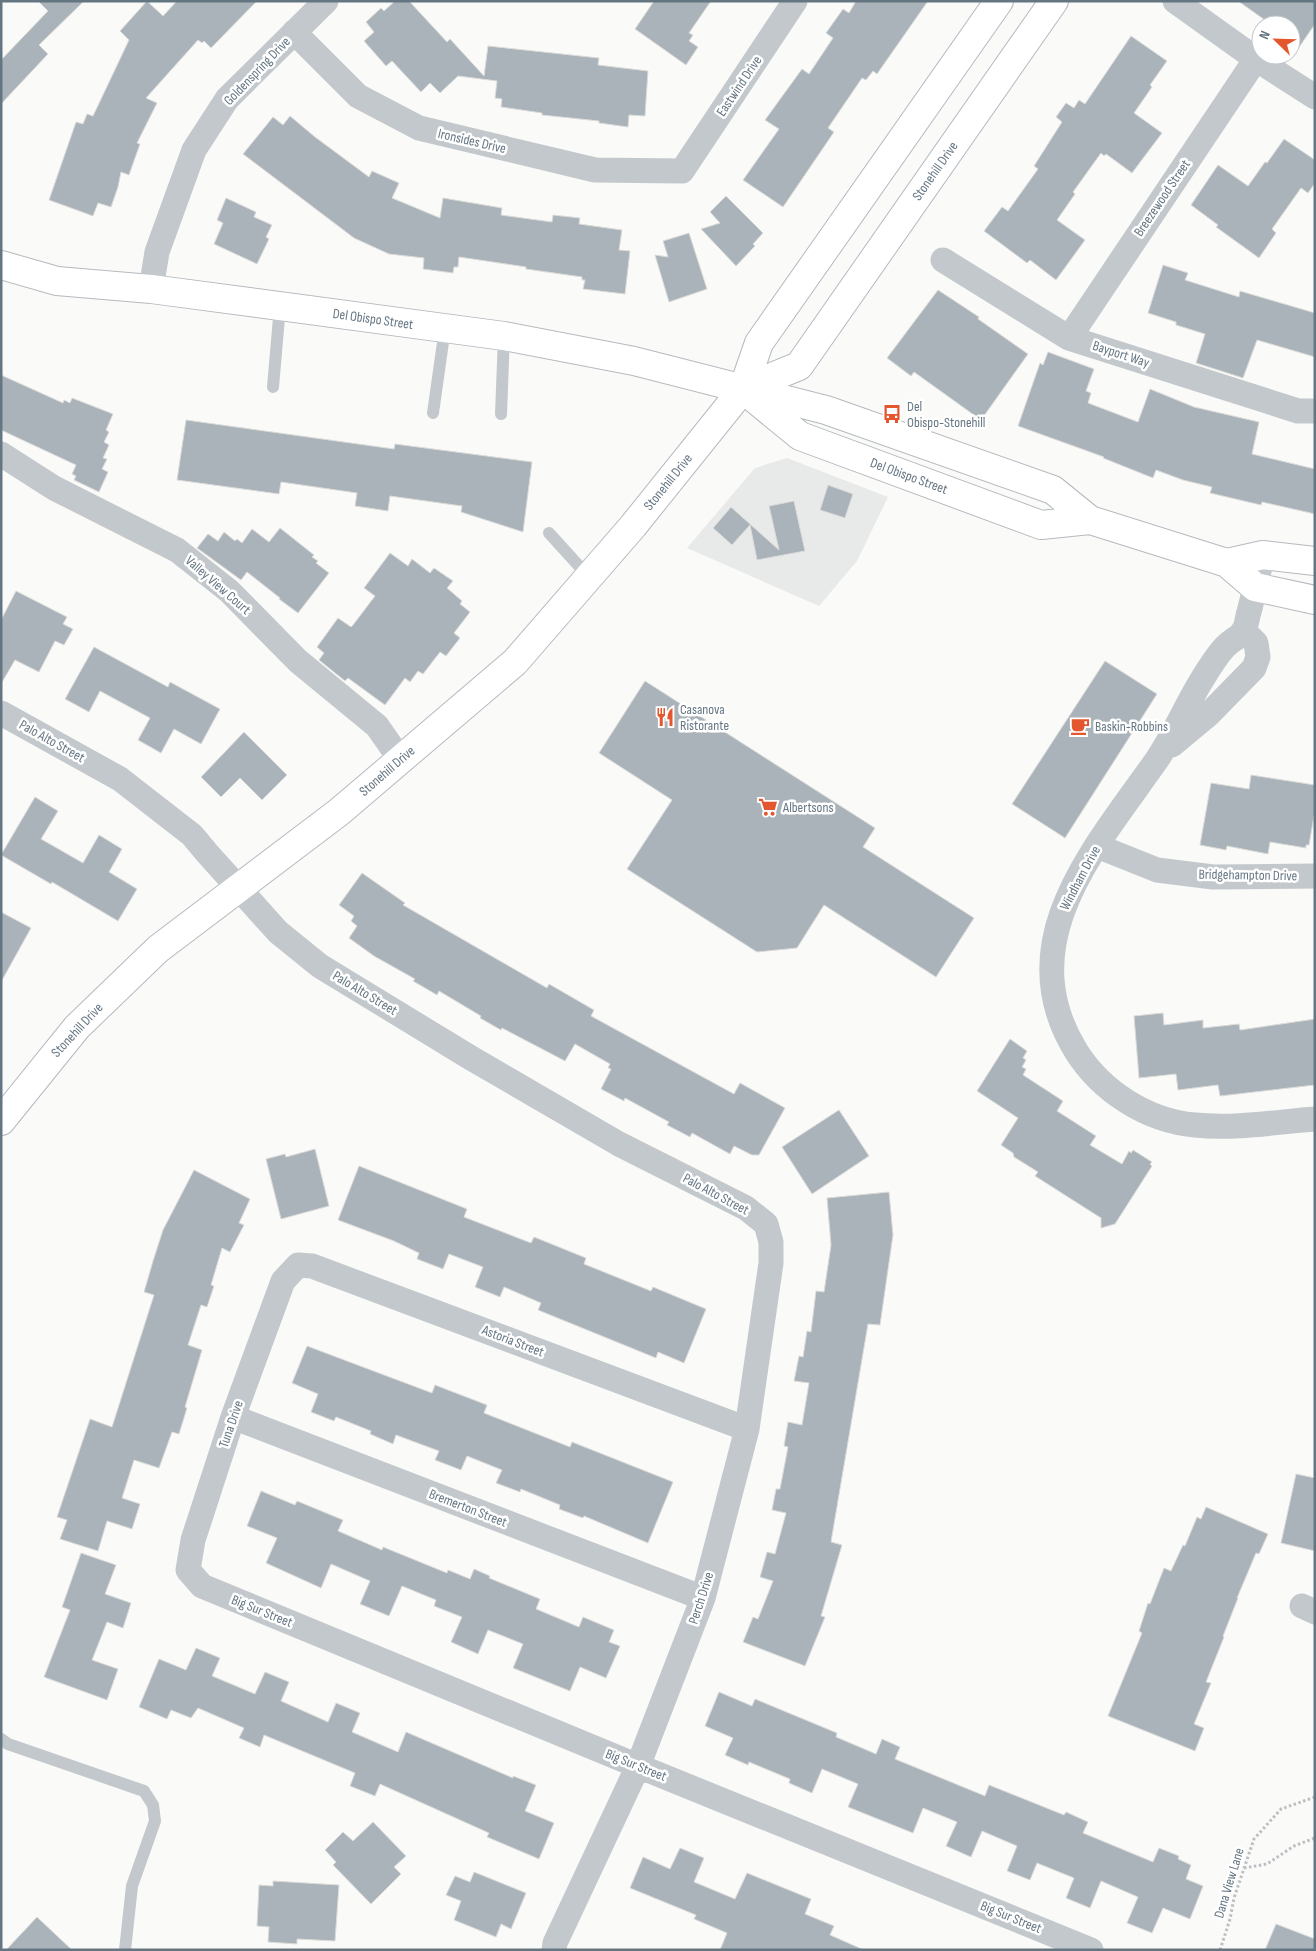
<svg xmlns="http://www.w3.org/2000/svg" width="1316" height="1951" viewBox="0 0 1316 1951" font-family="'Sofia Sans Condensed',sans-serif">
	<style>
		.built { fill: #e8e9e9 }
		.building { fill: #aab3b9; stroke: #dcdcda }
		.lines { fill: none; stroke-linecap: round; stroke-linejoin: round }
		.secondary-casing { stroke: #b3babf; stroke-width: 30 }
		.primary-casing { stroke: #b5babe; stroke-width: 30 }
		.path { stroke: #bbbfc2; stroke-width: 3; stroke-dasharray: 2.5 2.5; stroke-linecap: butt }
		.lane { stroke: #c3c8cc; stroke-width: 12 }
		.street { stroke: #c3c8cc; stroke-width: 25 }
		.secondary { stroke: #fff; stroke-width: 28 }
		.primary { stroke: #fff; stroke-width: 28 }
		.labels { text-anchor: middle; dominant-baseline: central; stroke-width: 5; stroke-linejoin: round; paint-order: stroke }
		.street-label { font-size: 14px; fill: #657683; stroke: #fff }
		.poi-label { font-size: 14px; fill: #657683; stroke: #fff; text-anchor: start }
	</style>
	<rect width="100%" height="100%" fill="#fafaf8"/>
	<path class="built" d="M787,458L888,497L857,561L819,606L687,548L755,468Z"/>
	<path class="building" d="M38,1H84L39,45L48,54L1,104V60L48,11Z
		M147,1L163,16L177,1H257L211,48L204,41L202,43L198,40L146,98L157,103L137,143L140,144L129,175L121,172L118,187L111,207L98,203L93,216L49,200L76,122L83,124L87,114L93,116L129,40L120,31Z
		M395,1H409L447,42L450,39L484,76L488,46L599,58L598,65L648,71L645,116L629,115L628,127L599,123V121L542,115V113L501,107L502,99L495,98L497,81L458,76L440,93L430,83L421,92L392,61L386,66L364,41L374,32L366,22L381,8L384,11Z
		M654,1H711L689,33L693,35L689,41L698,47L686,65L635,29Z
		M856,1H928L877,74L873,71L866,80L862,78L828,128L834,132L783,207L743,180L779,129L765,120L802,69L809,74L833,38L826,33L843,9L849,13Z
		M1238,1H1315V24L1291,59V25H1272Z
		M1131,36L1167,61L1150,85L1152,87L1134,113L1162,133L1132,173L1106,154L1104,156L1101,153L1073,192L1075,194L1057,220L1085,240L1056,280L1030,260L1027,263L984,231L1002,207L1008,211L1038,169L1034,166L1062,122L1056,117L1066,103L1074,108L1079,100L1085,104Z
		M290,116L315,137L369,177L372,171L399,183L392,198L440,218L443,198L502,208L501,215L552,222L553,215L580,218L579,224L622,230L619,250L630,251L625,294L583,289L585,280H582V277L526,269V267L459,257L458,267H454L453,273L423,269L424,258L389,254L354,238L243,154L273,117L283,125Z
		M1284,139L1315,160V183L1308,193L1301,188L1272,229L1276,233L1259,258L1216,227L1218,225L1191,205L1218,165L1248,186L1265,162L1267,163Z
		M726,196L763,233L753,244L755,246L736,266L701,229L720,223L710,212Z
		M226,198L256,212L254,217L272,225L266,237L269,239L257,264L214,244L223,223L217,220Z
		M689,233L707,289L669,302L655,255L668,257L663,241Z
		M1163,265L1188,273L1185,280L1239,297L1240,291L1315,313V357L1257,340L1243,378L1196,363L1205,334L1176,325V322L1148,313Z
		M938,290L979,317L978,319L1028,354L981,420L914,372L911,376L887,358Z
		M1048,352L1094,369L1086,391L1091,393L1088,403L1138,422L1150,389L1194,407L1259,422L1252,454L1315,469V514L1262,502L1261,505L1210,493L1212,487L1183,480L1156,470L1153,478L1103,458L1104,457L1018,426L1040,363L1043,365Z
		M1,375L63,403L64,400L70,403L72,398L113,414L106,430L109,432L104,442L109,445L103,458L107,459L102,469L108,472L99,492L74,480L76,476L72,474L76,465L1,430Z
		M186,420L394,449L395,444L532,462L523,532L461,512L462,506L390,496L388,511L355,506L357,493L281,482L279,494L177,480Z
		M828,485L853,494L845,518L820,510Z
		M794,501L805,551L757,560L750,525L732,545L713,528L731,507L779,550L769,506Z
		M280,528L314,555L312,557L318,561L316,563L329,573L298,613L279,599L280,598L247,572L241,580L197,548L208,534L218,541L224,532L235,541L237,539L242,543L252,529L269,542Z
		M390,553L408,566L412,559L430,573L434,568L453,581L447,588L462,601L460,604L470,612L454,633L460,638L446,656L440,652L423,674L418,671L410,682L405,678L385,705L348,678L345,681L319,660L324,653L317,647L338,618L351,627L353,625L375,596L364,588Z
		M16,591L67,617L63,624L73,629L64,645L55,641L39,672L15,660L1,684V620Z
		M94,647L168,687L170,682L220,709L201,744L174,729L161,753L138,740L150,718L100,691L89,712L65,699Z
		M1105,661L1157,694L1065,838L1012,804Z
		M645,681L875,828L863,847L974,918L936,977L824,905L797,948L757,952L627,869L672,800L599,753Z
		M244,732L287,775L262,800L240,778L221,797L201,777Z
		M1251,775L1315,785V810L1309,845H1306V848L1270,842L1268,854L1227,846L1226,850L1200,845L1211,783L1249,789Z
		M35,797L58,811L41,839L83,863L99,835L122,849L109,872L137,889L118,921L52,882L51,884L1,855Z
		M362,873L405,903L403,905L547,988L549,984L594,1010L591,1016L734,1094L740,1083L785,1108L759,1155H752L734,1146L730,1154L692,1133L690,1137L667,1125L669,1122L625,1098L624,1101L601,1089L611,1069L608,1068L610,1064L575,1044L565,1061L502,1028L501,1030L480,1018L481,1016L439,991L437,995L413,981L415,979L374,956L349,938L357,926L351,921L354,916L339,905Z
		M1,912L31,928L1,982Z
		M1163,1013L1164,1025L1203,1020V1028L1239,1024L1240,1030L1315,1019V1085L1220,1096L1218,1085L1178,1090L1176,1074L1139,1078L1134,1016Z
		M1010,1039L1027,1051L1023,1058L1026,1060L1022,1067L1026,1069L1023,1075L1063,1101L1057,1111L1096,1136L1090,1145L1122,1164L1129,1151L1131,1153L1133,1150L1152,1162L1150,1164L1152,1166L1115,1224L1101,1228V1218L1035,1176L1038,1172L1014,1157L1013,1153L1001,1145L1018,1118L977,1091Z
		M839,1110L869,1156L812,1194L782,1147Z
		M315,1149L329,1206L281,1219L266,1159L285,1154L286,1157Z
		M359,1166L467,1209L464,1217L531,1243L534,1237L586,1258L584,1264L651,1291L653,1287L706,1309L684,1363L658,1352L656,1358L538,1310L541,1303L504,1287L500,1297L475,1287L483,1267L449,1254L443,1269L417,1259L419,1253L394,1241L338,1220Z
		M194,1170L250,1199L239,1223L244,1225L230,1252L222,1248L211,1285L214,1286L207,1307L201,1305L188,1345L202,1350L185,1407L187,1408L179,1434L172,1432L159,1468L134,1460L122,1498L140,1504L132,1529L107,1521L98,1551L60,1539L67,1520L57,1517L90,1419L112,1427L154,1295L144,1292L153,1261L163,1230Z
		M889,1192L893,1235L880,1325L868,1324L831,1542L842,1545L821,1616L825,1617L805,1666L743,1642L753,1617L758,1619L773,1581L760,1577L767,1552L775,1554L786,1513L772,1510L776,1489H780L788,1447L784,1446L788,1422L802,1425L809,1383L794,1381L799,1356L803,1357L807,1331L811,1332L816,1291L824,1292L831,1245L827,1198Z
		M307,1346L432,1393L435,1385L487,1405L484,1413L570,1447L572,1442L673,1482L648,1543L584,1516L583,1518L559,1509L560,1505L521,1489L520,1492L496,1483L502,1470L467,1456L461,1470L435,1460L439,1451L396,1435L393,1444L370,1434L371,1431L336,1417L334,1421L311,1412L318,1394L292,1383Z
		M1296,1474L1315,1478V1551L1281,1543Z
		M261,1491L295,1505L297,1501L343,1520L338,1531L382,1550L383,1547L447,1573L448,1570L470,1579L474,1569L490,1576L489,1578L540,1599L536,1609L579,1627L583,1617L614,1630L609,1642L620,1646L606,1678L580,1667L570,1691L513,1668L523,1644L488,1630L478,1654L451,1642L462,1617L434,1606L436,1600L402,1586L389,1616L360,1604L370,1581L331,1564L321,1588L266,1563L277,1538L247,1526Z
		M1206,1507L1268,1534L1259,1554L1256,1553L1237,1598H1238L1223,1636L1224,1637L1206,1682L1211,1683L1194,1724L1204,1728L1195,1751L1108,1716L1142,1633L1139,1631L1148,1603L1150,1604L1164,1568L1171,1571L1183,1545L1185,1546L1197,1517L1201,1519Z
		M81,1553L116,1565L105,1594L131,1603L123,1628L107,1622L92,1660L118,1669L107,1700L44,1677L70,1610L62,1607Z
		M196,1648L220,1658L212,1676L255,1694L265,1672L289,1682L281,1701L328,1722L336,1703L360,1713L352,1732L398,1752L406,1732L513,1778V1776L536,1785L525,1811L554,1823L539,1859L487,1837L489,1833L380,1784L375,1796L350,1786L355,1773L264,1735L260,1747L239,1738L244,1728L198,1708L191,1718L171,1710L167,1719L139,1707L159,1659L186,1670Z
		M719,1692L752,1706L755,1699L837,1733L836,1737L876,1754L882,1739L900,1747L895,1759L985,1796L989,1785L1064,1815L1066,1812L1088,1822L1083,1833L1153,1862L1159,1848L1179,1856L1178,1859L1191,1865L1186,1879L1203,1886L1190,1919L1163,1908L1152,1933L1127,1923L1138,1897L1101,1881L1090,1908L1066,1898L1074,1878L1037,1863L1030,1880L1007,1871L1017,1846L982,1831L971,1857L946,1846L957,1822L923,1808L913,1833L848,1807L858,1784L822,1769L812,1793L789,1783L790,1779L749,1762L748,1765L725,1755L733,1738L705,1726Z
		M373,1822L406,1856L394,1867L401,1874L371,1904L333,1865L336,1862L325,1850L343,1832L353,1841Z
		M680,1848L704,1858L694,1882L735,1899L747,1873L811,1899L805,1914L834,1926L830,1935L864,1950H720L727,1933L694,1919L696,1915L630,1888L643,1857L670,1869Z
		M474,1872L526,1893L511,1929L501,1924L496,1937L454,1920L461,1901L446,1895L455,1876L470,1882Z
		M273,1881L339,1885L335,1941L297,1939V1944L268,1942L269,1927L257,1926L259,1885L273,1886Z
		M37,1917L72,1950H6Z
		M1276,1924L1315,1939V1950H1265Z"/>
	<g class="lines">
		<g class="secondary-casing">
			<path id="secondary" d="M743,389L799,366L1054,1
				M1,1121L77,1027L158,949L339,812L515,662L633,526L743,389L759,343L999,1"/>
		</g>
		<g class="primary-casing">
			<path id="primary" d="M1,265L57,281L151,289L504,336L634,361L826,410L1053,490L1090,520
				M750,395L800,436L1041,525L1090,520L1227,563L1255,587L1315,600
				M1227,563L1263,555L1315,561"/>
		</g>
		<path class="path" d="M1244,1868L1267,1864L1294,1846L1315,1838
			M1220,1950L1230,1919L1234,1898L1254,1839L1281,1809L1315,1797"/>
		<path class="lane" d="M273,387L280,306
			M433,413L445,328
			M501,414L504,336
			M549,533L589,577
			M1,1739L8,1744L144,1791L153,1805L155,1821L132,1886L125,1950"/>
		<path class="street" d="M1175,1L1256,59L1315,97
			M294,32L358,96L419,128L595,170L682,171L795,1
			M943,260L1069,338L1298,411H1315
			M151,289L157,252L194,150L227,99L326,1
			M1069,338L1256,59
			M1,454L54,488L177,550L229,591L298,661L377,726L400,759
			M1263,555C1258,574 1254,593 1249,612C1247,617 1247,627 1243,631C1240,637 1232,640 1227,645C1218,653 1210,667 1203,678C1186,705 1174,735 1156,761C1095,848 1009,942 1076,1051C1101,1091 1147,1121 1195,1125C1234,1129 1276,1122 1315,1119
			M1,713L120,779L192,835L207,853L278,932L320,966L471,1058L619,1144L746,1208L766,1224L771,1242V1263L747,1429L703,1598L638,1766L555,1943L554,1950
			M1172,745L1208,715L1254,668L1258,657L1256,643L1244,631
			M1097,846L1157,870L1213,877L1315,876
			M233,1417L703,1598
			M747,1429L312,1266L298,1265L283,1281L233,1417L193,1540L188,1570L202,1586L638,1766L1091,1950
			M1302,1606L1315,1612"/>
		<use href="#secondary" class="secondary"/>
		<use href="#primary" class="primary"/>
	</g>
	<defs>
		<g id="bus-bare" transform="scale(1.5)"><path d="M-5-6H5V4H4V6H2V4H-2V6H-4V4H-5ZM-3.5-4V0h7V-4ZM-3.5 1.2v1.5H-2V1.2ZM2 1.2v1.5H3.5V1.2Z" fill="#e4572e" stroke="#fff" stroke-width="2.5" paint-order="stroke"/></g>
		<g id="restaurant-bare" transform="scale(1.5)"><path d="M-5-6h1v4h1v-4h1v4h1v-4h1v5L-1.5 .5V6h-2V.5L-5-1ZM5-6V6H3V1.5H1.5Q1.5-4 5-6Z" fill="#e4572e" stroke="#fff" stroke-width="2.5" paint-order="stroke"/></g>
		<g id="cafe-bare" transform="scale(1.5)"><path d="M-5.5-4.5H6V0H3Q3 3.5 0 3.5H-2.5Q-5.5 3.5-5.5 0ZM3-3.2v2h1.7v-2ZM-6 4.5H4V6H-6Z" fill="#e4572e" stroke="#fff" stroke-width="2.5" paint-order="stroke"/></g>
		<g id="supermarket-bare" transform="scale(1.5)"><path d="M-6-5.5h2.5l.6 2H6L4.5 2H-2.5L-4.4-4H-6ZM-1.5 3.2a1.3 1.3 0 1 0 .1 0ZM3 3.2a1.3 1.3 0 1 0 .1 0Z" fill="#e4572e" stroke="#fff" stroke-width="2.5" paint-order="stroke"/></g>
	</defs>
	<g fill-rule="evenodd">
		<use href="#bus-bare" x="892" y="414"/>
		<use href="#restaurant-bare" x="665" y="717"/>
		<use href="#cafe-bare" x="1080" y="726"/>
		<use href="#supermarket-bare" x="768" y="807"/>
	</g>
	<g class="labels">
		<g class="street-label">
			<text transform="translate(257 71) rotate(-46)">Goldenspring Drive</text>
			<text transform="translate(739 86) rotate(-56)">Eastwind Drive</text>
			<text transform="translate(472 141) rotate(13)">Ironsides Drive</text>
			<text transform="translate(935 171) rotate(-55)">Stonehill Drive</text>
			<text transform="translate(1162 198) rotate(-56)">Breezewood Street</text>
			<text transform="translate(373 319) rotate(8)">Del Obispo Street</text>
			<text transform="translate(1121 354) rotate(18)">Bayport Way</text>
			<text transform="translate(909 476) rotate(20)">Del Obispo Street</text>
			<text transform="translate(668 482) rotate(-51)">Stonehill Drive</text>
			<text transform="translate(218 585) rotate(41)">Valley View Court</text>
			<text transform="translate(52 741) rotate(29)">Palo Alto Street</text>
			<text transform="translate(387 771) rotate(-41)">Stonehill Drive</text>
			<text transform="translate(1248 875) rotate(1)">Bridgehampton Drive</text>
			<text transform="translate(1080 878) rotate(-62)">Windham Drive</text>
			<text transform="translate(365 993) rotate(31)">Palo Alto Street</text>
			<text transform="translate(77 1030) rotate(-47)">Stonehill Drive</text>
			<text transform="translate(716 1194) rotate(28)">Palo Alto Street</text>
			<text transform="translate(513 1341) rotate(21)">Astoria Street</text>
			<text transform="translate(231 1424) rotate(-71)">Tuna Drive</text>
			<text transform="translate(468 1508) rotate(21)">Bremerton Street</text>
			<text transform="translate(701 1598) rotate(-72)">Perch Drive</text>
			<text transform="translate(262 1611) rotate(22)">Big Sur Street</text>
			<text transform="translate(636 1765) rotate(22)">Big Sur Street</text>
			<text transform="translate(1229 1883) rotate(-73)">Dana View Lane</text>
			<text transform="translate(1011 1917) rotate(22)">Big Sur Street</text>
		</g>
		<g class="poi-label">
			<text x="907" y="406">Del<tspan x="907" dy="16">Obispo-Stonehill</tspan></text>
			<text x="680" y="709">Casanova<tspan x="680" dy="16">Ristorante</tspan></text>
			<text x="1095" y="726">Baskin-Robbins</text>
			<text x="783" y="807">Albertsons</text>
		</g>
	</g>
	<rect width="1316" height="1951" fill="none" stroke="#657683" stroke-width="5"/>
	<g transform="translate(1276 40) rotate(293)"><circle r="24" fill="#ffffff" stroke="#c1c8cd"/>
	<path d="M0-4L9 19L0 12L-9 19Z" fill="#e4572e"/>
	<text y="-8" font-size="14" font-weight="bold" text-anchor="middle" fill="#657683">N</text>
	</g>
</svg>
